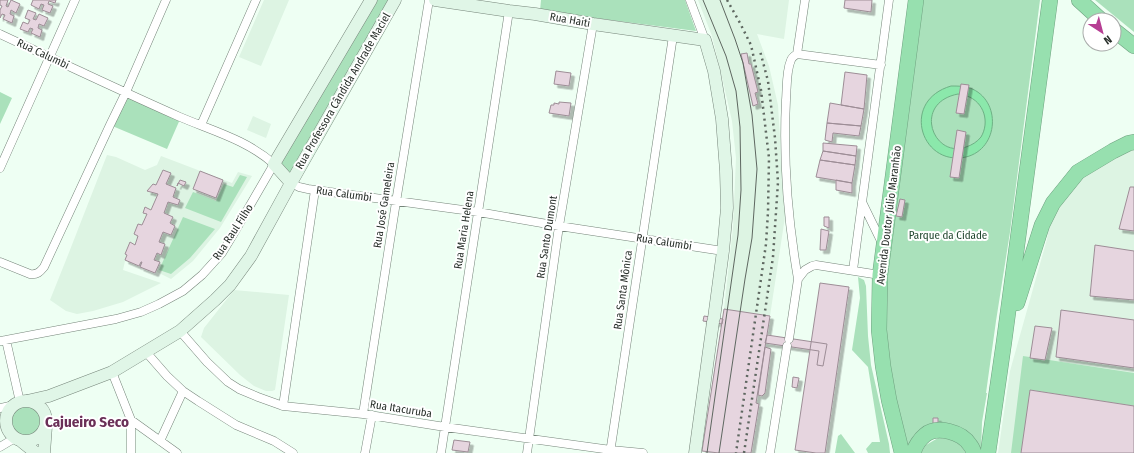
<svg xmlns="http://www.w3.org/2000/svg" width="1134" height="453" viewBox="0 0 1134 453" font-family="'Fira Sans Condensed',sans-serif">
	<style>
		.built { fill: #ddf4e3 }
		.green { fill: #aae1bb }
		.water { fill: #8be8ab; stroke: #6eb185; fill-rule: evenodd }
		.building { fill: #e6d5df; stroke: #9d8d96; filter: url(#shadow) }
		.lines { fill: none; stroke-linecap: round; stroke-linejoin: round }
		.street-casing { stroke: #76857a; stroke-width: 9 }
		.secondary-casing { stroke: #76857a; stroke-width: 13 }
		.highway-casing { stroke: #70a281; stroke-width: 16 }
		.street { stroke: #fff; stroke-width: 8 }
		.secondary { stroke: #e0f6e7; stroke-width: 12 }
		.highway { stroke: #97e0af; stroke-width: 15 }
		.tram { stroke: #5e6760; stroke-width: 1 }
		.rail { stroke: #5e6760; stroke-width: 2.5; stroke-dasharray: 2 4; stroke-linecap: butt }
		.labels { text-anchor: middle; dominant-baseline: central; stroke-width: 4; stroke-linejoin: round; paint-order: stroke }
		.street-label { font-size: 11px; fill: #29302b; stroke: #fff }
		.park-label { font-size: 11px; fill: #1f452d; stroke: #fff }
		.district-label { font-size: 15px; font-weight: bold; fill: #6a2f57; stroke: #fff }
	</style>
	<defs>
		<filter id="shadow"><feDropShadow dx="3.5" dy="3.5" stdDeviation="0" flood-color="#0004"/></filter>
	</defs>
	<rect width="100%" height="100%" fill="#eefff3"/>
	<path class="built" d="M264,0H289L261,66L239,57Z
		M698,0H789L784,39L757,34L769,66L778,105L782,171L786,210L770,316L724,309L733,228L736,158L732,121L721,73L712,36Z
		M253,116L271,124L266,138L247,130Z
		M1134,144V453H998L1010,371L1047,239L1053,203L1078,172Z
		M107,155L116,157L145,170L157,165L161,156L232,183L238,172L252,176L220,228L193,261L171,279L155,271V273L125,261L123,270L161,283L123,302L93,311L77,314L66,311L50,300L68,255Z
		M234,290L289,295L275,390L272,391H266L254,386L240,375L201,337L204,328Z"/>
	<path class="green" d="M371,0H395L296,172L283,173L276,161Z
		M541,0H685L696,31L540,11Z
		M921,0H1040L1010,232L996,321L986,393H987L982,422L981,452L954,428L906,450L891,375L882,313Z
		M1095,0H1134V32Z
		M0,92L12,98L0,124Z
		M126,92L181,117L167,149L110,125Z
		M240,175L247,177L221,222L185,208L193,192L216,201L224,184L233,187Z
		M183,217L215,229L190,258L171,274L159,270Z
		M858,277L864,280L866,286L868,336L871,365L889,444L890,453H868L866,449L872,442H880L868,367L852,350L860,298Z
		M1023,356L1134,373V406L1031,390L1021,453H1011Z
		M8 422a17 17 0 1 1 34 0a17 17 0 1 1-34 0Z
		M841,434L855,453H835L838,436Z
		M938,438C950,437 960,442 966,453H921L926,445Z"/>
	<path class="water" d="M951,86C958,86 964,86 970,88C1002,100 999,149 966,157C921,167 900,101 951,86ZM958,94C961,95 965,95 967,96C984,102 990,122 981,137C977,142 972,145 966,147C933,159 912,103 958,94Z"/>
	<path class="building" d="M0,0H8L6,6L8,7L11,0L20,4L16,13L11,10L10,14L14,16L12,23L3,19L5,15L2,14L0,18V10L2,6L0,5Z
		M33,0H56L55,3L49,1L48,4L53,6L50,13L42,10L44,5L41,4L39,9L31,5Z
		M845,0H872L871,12L844,8Z
		M28,10L36,13L33,19L36,20L39,14L48,18L44,26L39,24L38,28L42,30L40,37L31,33L33,29L30,28L28,32L20,29L23,22L28,24L30,20L25,18Z
		M747,53L749,64H751L758,92L755,93L758,104L753,106L741,54Z
		M556,71L571,73L569,86L554,84Z
		M845,72L867,75L864,109L841,105Z
		M961,84L969,85L964,114L956,113Z
		M559,102L571,103L569,116L549,113L551,105H554V103L559,104Z
		M830,103L864,109L861,126L827,123Z
		M827,123L861,126L859,136L833,133L832,142L825,140Z
		M957,130L966,132L959,178L950,177Z
		M823,143L857,146L856,156L823,151Z
		M823,151L856,156L855,165L820,160Z
		M820,160L855,165L852,183L816,177Z
		M163,170L171,173L166,184L176,188L173,197L180,200L178,205L168,202L164,213L173,217L170,223L175,226L171,235L163,232L159,242L165,244L161,255L157,253L154,260L160,262L155,273L140,267L142,262H141L139,266L125,260L127,255L125,254L130,242L135,245L138,236L134,234L138,224L142,225L147,214L143,213L145,207L151,210L158,194L147,191L153,184L156,185Z
		M200,171L223,180L216,198L193,189Z
		M180,180L186,182L184,186L178,183L177,186Z
		M836,180L852,183V193L836,190Z
		M1130,187H1134V231L1119,229Z
		M900,199L905,200L902,217L896,216Z
		M824,217H829V228L824,226Z
		M821,229L829,231L826,250H820Z
		M1095,245L1134,251V300L1090,296Z
		M820,283L849,287L825,453H816L795,450Z
		M724,309L770,316L756,403L759,404L751,453H719L702,451Z
		M1061,310L1134,320V368L1056,357Z
		M704,316L723,319L722,324L703,321Z
		M1035,326L1052,328L1045,360L1030,358Z
		M767,335L827,344L823,366L817,365L819,351L765,343Z
		M765,347L771,349L765,393L762,396L758,395Z
		M793,377L799,378L797,388L792,387Z
		M1030,390L1134,406V453H1021Z
		M933,418H938V423L933,424Z
		M454,440L470,442L468,452L452,450Z"/>
	<g class="lines">
		<g class="street-casing">
			<path id="street" d="M690,0L705,40
				M0,34C60,62 119,90 180,117C213,131 247,140 274,164L234,233L222,253L202,275L183,291L159,304L141,312L116,319L0,341
				M797,54L881,65
				M201,125L256,0
				M0,168L75,0
				M291,183L299,187L308,189L478,212L559,226L723,251
				M862,202L882,243
				M0,262L30,274C37,275 40,272 44,267L110,125L126,92L166,0
				M853,270L889,0
				M798,279C788,221 783,159 786,100C787,88 786,71 791,60C792,57 794,56 797,54L805,0
				M180,331L207,362L228,382L239,389L258,397L283,406L363,414L445,427L611,450L643,453
				M789,339L798,279L805,270L812,266L816,265L880,275
				M6,340L20,402
				M146,352L167,376L183,391L198,401L236,425L274,441L293,453
				M112,372L131,420L177,453
				M283,406L315,190
				M0,408L14,405
				M363,414L396,202L429,0
				M160,441L183,391
				M0,447L15,438
				M131,453V420
				M365,453L372,415
				M441,453L509,11
				M527,453L559,226L593,24
				M610,453L673,36
				M770,453L787,346"/>
		</g>
		<g class="secondary-casing">
			<path id="secondary" d="M435,0L509,11L535,14L593,24L705,40L714,71L722,119L726,171L727,208L723,251L714,318
				M291,183L274,164L371,0
				M27,401L49,396L112,372L180,331L215,300L230,285L251,256L291,183L395,0
				M6 421a20 20 0 1 1 40 0a20 20 0 1 1-40 0Z
				M21,441L36,453
				M44,453L46,426
				M695,453L713,322"/>
		</g>
		<g class="highway-casing">
			<path id="highway" d="M1079,0L1101,20
				M1114,30L1134,46
				M1017,303L1042,225L1053,203L1078,172L1113,151L1129,143L1134,142
				M902,453L889,400L883,366L879,330L880,275L916,0
				M913,453C915,447 920,439 925,435C937,425 962,432 970,445C972,447 973,450 974,453
				M988,453L1004,342L1050,0"/>
		</g>
		<use href="#street" class="street"/>
		<use href="#secondary" class="secondary"/>
		<use href="#highway" class="highway"/>
		<path class="tram" d="M703,0L726,56L736,91L740,127L741,190L738,235L729,298L707,453
			M719,453L745,279L752,238L757,169L752,115L743,63L735,39L720,0"/>
		<path class="rail" d="M727,0L740,23L751,45L761,90L769,158L768,212L766,244L736,453
			M744,453L773,257L778,182L775,138L768,81L760,51"/>
	</g>
	<g class="labels">
		<g class="street-label">
			<text transform="translate(570 20) rotate(10)">Rua Haiti</text>
			<text transform="translate(43 54) rotate(25)">Rua Calumbi</text>
			<text transform="translate(343 91) rotate(-60)">Rua Professora Cândida Andrade Maciel</text>
			<text transform="translate(344 194) rotate(8)">Rua Calumbi</text>
			<text transform="translate(384 205) rotate(-81)">Rua José Gameleira</text>
			<text transform="translate(889 215) rotate(-83)">Avenida Doutor Júlio Maranhão</text>
			<text transform="translate(464 230) rotate(-81)">Rua Maria Helena</text>
			<text transform="translate(233 232) rotate(-57)">Rua Raul Filho</text>
			<text transform="translate(547 237) rotate(-81)">Rua Santo Dumont</text>
			<text transform="translate(664 242) rotate(9)">Rua Calumbi</text>
			<text transform="translate(623 290) rotate(-82)">Rua Santa Mônica</text>
			<text transform="translate(401 409) rotate(9)">Rua Itacuruba</text>
		</g>
		<g class="park-label">
			<text x="948" y="235">Parque da Cidade</text>
		</g>
		<g class="district-label">
			<text x="87" y="422">Cajueiro Seco</text>
		</g>
	</g>
	<g transform="translate(1102 32) rotate(144)"><circle r="19" fill="#ffffff" stroke="#a9acaa"/>
	<path d="M0-3L7 15L0 10L-7 15Z" fill="#b63e93"/>
	<text y="-6" font-size="11" font-weight="bold" text-anchor="middle" fill="#29302b">N</text>
	</g>
</svg>
